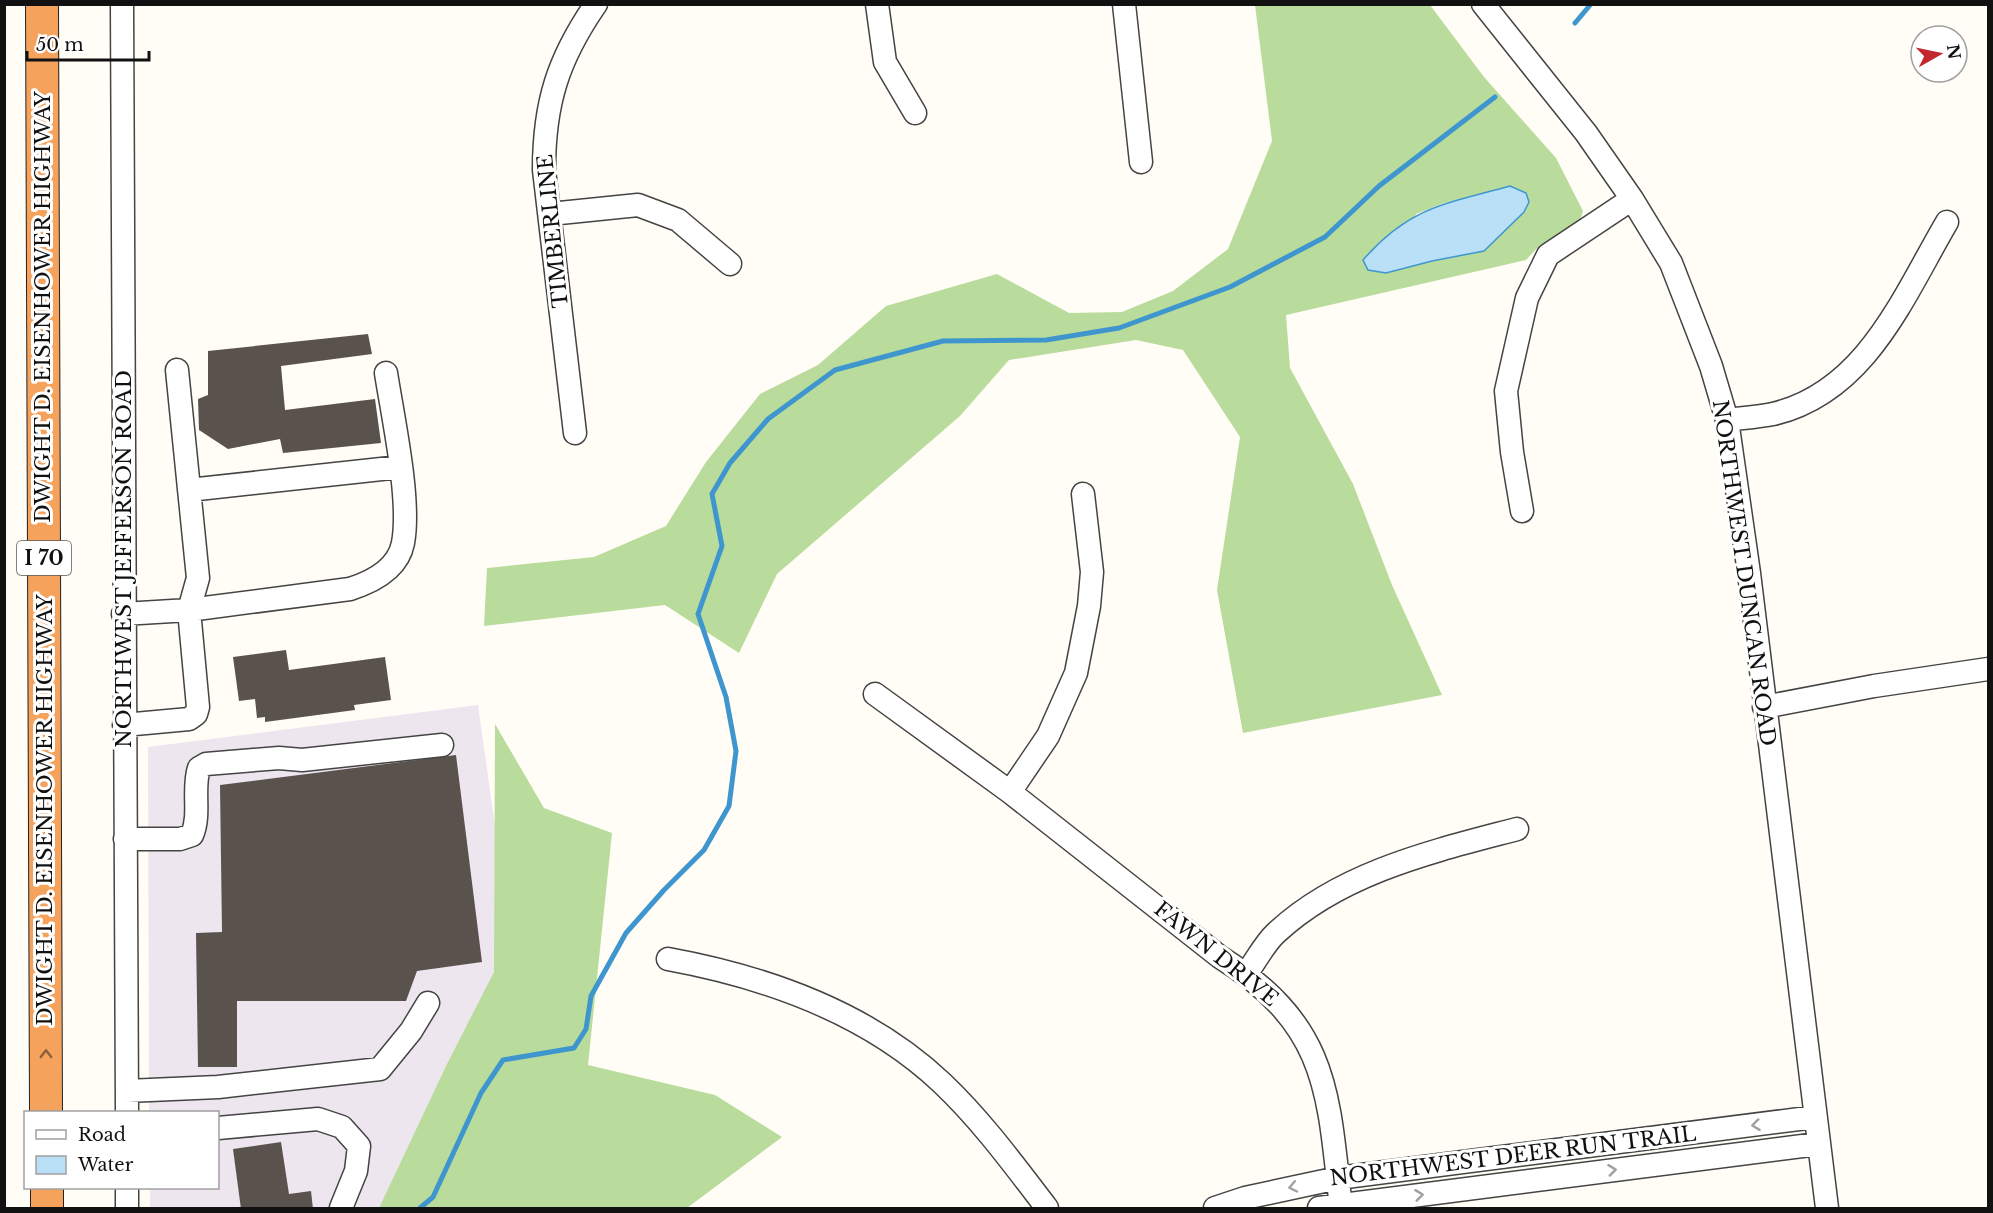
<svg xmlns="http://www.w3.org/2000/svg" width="1993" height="1213" viewBox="0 0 1993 1213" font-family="'Libre Baskerville',serif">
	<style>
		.industrial { fill: #eee6ef }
		.forest { fill: #b9dc9c; fill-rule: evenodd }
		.water { fill: #b9e0f7; stroke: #3f96cf; stroke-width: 1.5 }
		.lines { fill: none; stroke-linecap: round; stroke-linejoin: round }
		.stream { stroke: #3f96cf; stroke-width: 5 }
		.building { fill: #5a524d }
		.minor-casing { stroke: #444; stroke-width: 25 }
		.highway-casing { stroke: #222; stroke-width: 34 }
		.minor { stroke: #fff; stroke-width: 22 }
		.highway { stroke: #f5a25d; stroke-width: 32 }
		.oneway { stroke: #8e613b }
		.oneway2 { stroke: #a0a0a0 }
		.labels { text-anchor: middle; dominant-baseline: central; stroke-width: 6; stroke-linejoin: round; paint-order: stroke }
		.shield { fill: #fff; stroke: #585858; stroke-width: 1.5 }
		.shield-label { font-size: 20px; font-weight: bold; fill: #111 }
		.street-label { font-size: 21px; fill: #111; stroke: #fff }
	</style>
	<rect width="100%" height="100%" fill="#fffdf5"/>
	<path class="industrial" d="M478,705L544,1175L515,1208H150V1188H218V1112H149L148,747Z"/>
	<path class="forest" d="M1255,5H1430L1484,77L1556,158L1583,211L1580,220L1539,246L1526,260L1286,315L1290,368L1353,484L1392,585L1442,695L1243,733L1217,590L1240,437L1183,350L1136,340L1009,360L960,416L777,574L739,653L665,605L484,626L487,568L594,557L666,526L706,462L760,394L818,365L886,306L997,274L1069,313L1122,312L1173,291L1228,249L1272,141ZM1510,186L1484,251L1432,261L1386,273L1416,214L1444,203Z
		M495,724L544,808L612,833L588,1065L715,1095L782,1137L687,1208H379L447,1064L494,972Z"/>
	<path class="water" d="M1510,186L1526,193L1529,202L1524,212L1484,251L1432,261L1386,273L1368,270L1363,260C1410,206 1446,204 1510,186Z"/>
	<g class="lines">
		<path class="stream" d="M1575,23L1591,4
			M420,1208L433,1197L481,1093L503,1060L574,1048L586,1029L591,996L626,933L664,890L704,850L729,806L736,751L726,697L698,614L722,546L712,494L730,463L768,419L835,370L943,341L1046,340L1119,328L1230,287L1325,237L1379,186L1495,97"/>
	</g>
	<path class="building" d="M368,334L372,354L281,366L285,410L375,399L381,443L283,453L280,439L228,449L199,430L198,399L208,395V351Z
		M286,650L289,670L385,657L391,700L354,705L355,710L265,722V717L257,718L255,699L239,701L233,657Z
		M456,755L482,962L417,971L406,1001H237V1067H198L196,933L222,932L220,785Z
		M281,1142L289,1194L311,1191L313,1209H241L233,1149Z"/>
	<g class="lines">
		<g class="minor-casing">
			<path id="minor" d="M122,4L127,1112
				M877,4L885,62L915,113
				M1124,4L1141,162
				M1483,4L1586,133L1632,199L1671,263L1711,366L1727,420L1749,573L1827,1208
				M550,214L638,205L678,220L730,264
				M177,370L198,578L189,610L350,589C372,582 398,569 403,543C411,500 393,418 386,373
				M1727,420C1742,418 1758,417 1773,414C1866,392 1903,297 1947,222
				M575,433L544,170C544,103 558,59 596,4
				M189,490L400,467
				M1522,511L1512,452L1506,391L1527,298L1548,255L1632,199
				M123,614L189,610L198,707L196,714L189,719L124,725
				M875,694L1010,792L1220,957C1329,1026 1328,1091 1341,1208
				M1764,707L1874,686L1988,669
				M1010,792L1048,736L1076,673L1089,606L1092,572L1083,494
				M125,839H180L192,835C201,814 192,789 199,768L206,764L279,758L302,760L442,745
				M668,959C766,977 868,1013 942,1083C982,1121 1014,1165 1047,1208
				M1246,974C1256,961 1264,944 1276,933C1341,872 1434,851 1517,829
				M127,1091L218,1087L380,1069L411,1031L428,1003
				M218,1128L318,1119L342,1127L359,1146L356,1171L341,1208
				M127,1188V1208
				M1215,1208L1245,1198L1338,1178L1815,1117
				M1319,1208L1818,1144"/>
		</g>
		<g class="highway-casing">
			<path id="highway" d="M42,4L46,1112
				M47,1188V1208"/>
		</g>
		<use href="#minor" class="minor"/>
		<use href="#highway" class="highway"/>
	</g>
	<defs><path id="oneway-chevron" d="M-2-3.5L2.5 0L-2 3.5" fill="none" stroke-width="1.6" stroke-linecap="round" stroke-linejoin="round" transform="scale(1.5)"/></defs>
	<use class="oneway" href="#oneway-chevron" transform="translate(46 1054) rotate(-90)"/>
	<g class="oneway2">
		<use href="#oneway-chevron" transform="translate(1756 1125) rotate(173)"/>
		<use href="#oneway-chevron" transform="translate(1612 1170) rotate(-7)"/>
		<use href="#oneway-chevron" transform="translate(1293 1187) rotate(168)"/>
		<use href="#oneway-chevron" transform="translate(1419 1195) rotate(-7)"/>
	</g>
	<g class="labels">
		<rect class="shield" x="17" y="541" width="54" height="34" rx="4.5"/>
		<g class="shield-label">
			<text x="44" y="558">I 70</text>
		</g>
		<g class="street-label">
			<text transform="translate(553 231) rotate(-96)">TIMBERLINE</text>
			<text transform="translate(43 307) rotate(-90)">DWIGHT D. EISENHOWER HIGHWAY</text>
			<text transform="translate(124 559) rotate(-90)">NORTHWEST JEFFERSON ROAD</text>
			<text transform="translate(1744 573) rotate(82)">NORTHWEST DUNCAN ROAD</text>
			<text transform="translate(45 810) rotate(-90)">DWIGHT D. EISENHOWER HIGHWAY</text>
			<text transform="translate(1216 954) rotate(39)">FAWN DRIVE</text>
			<text transform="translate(1513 1156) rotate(-7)">NORTHWEST DEER RUN TRAIL</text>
		</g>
	</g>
	<rect width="1993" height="1213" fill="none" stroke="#111111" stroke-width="12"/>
	<rect x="24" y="1111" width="195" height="78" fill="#ffffff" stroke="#a0a0a0" stroke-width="1.5"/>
	<rect x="36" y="1130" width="30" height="9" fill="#ffffff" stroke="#a0a0a0" stroke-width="1.5"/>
	<text x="78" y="1141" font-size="18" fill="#111111">Road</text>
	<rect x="36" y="1156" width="30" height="18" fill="#b9e0f7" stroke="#a0a0a0" stroke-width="1.5"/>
	<text x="78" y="1171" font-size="18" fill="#111111">Water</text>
	<g transform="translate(1939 54) rotate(81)"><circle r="28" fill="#ffffff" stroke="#a0a0a0" stroke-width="1.5"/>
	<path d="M0-4.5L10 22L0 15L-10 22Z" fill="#c4262e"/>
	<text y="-9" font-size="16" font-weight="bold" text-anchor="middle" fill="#111111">N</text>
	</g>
	<path d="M27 51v9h122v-9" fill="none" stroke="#111111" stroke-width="3"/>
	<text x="36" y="51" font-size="18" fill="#111111" stroke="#ffffff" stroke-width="4.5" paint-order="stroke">50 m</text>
</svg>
